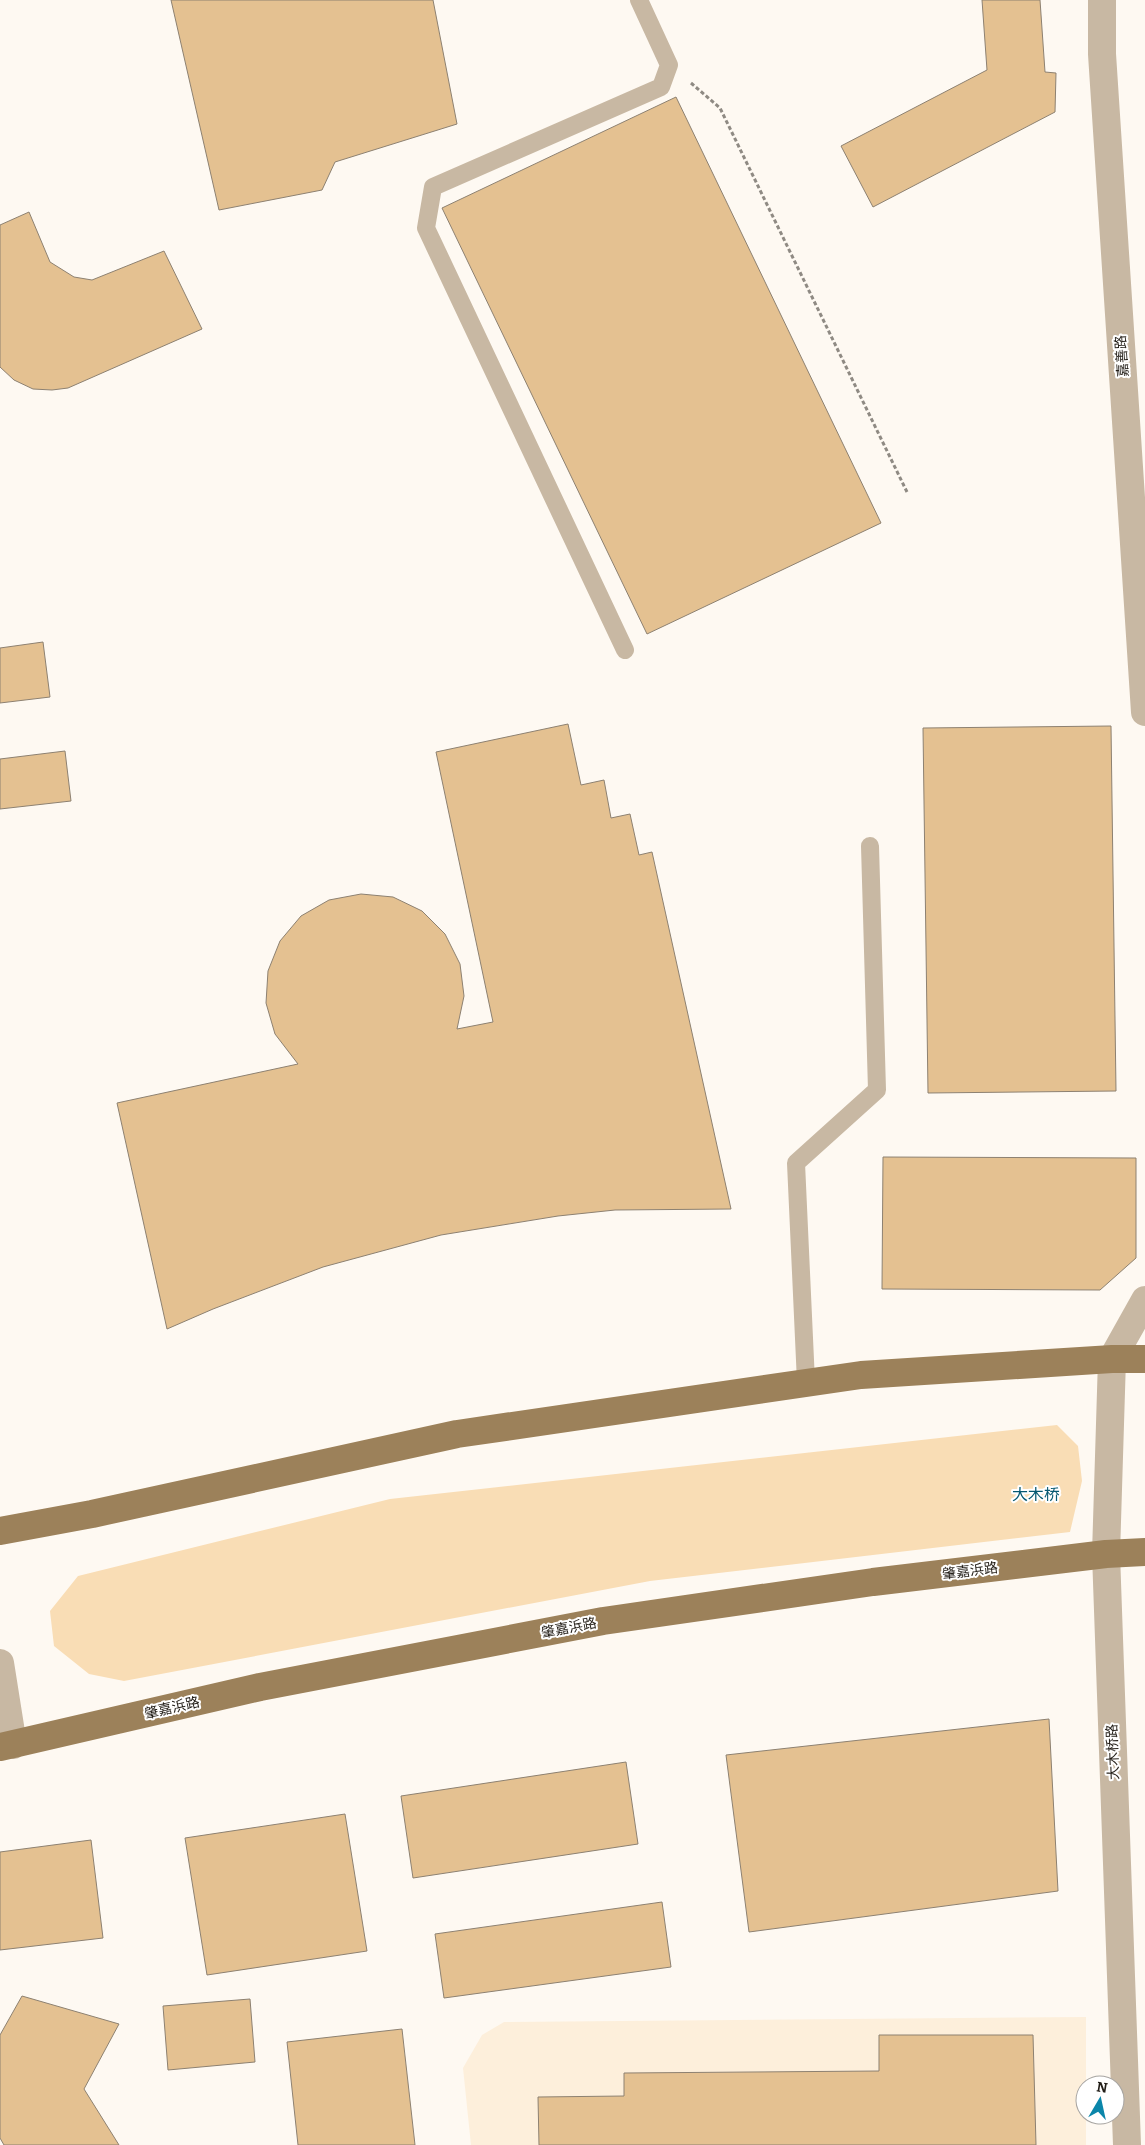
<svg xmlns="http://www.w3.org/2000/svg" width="1145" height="2145" viewBox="0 0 1145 2145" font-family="Bitter,'Noto Sans SC',serif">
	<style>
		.built { fill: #fdefdb }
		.green { fill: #f9ddb5 }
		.building { fill: #e4c191; stroke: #8d8171 }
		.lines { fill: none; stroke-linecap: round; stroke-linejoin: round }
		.path { stroke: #8f8a83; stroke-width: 3; stroke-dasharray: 4 2.5; stroke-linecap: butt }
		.service { stroke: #c8b8a3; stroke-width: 18 }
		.minor { stroke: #c8b8a3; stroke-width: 28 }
		.tertiary { stroke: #c8b8a3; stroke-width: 28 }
		.primary { stroke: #9c815a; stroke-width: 28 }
		.labels { text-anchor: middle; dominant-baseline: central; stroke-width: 4; stroke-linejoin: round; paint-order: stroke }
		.street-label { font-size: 14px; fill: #221d17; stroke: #fff }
		.quarter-label { font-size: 16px; fill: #055871; stroke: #fff }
	</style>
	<rect width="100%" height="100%" fill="#fef9f2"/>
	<path class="built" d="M1086,2017V2145H471L463,2068L482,2035L504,2022Z"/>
	<path class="green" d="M1057,1425L1078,1446L1082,1481L1070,1532L650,1581L124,1681L89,1674L54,1646L50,1611L78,1576L390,1499Z"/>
	<path class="building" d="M171,0H433L457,124L335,162L322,190L219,210Z
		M982,0H1040L1045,72L1056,73L1055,112L873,207L841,146L987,70Z
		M676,97L881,523L647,634L442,208Z
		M29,212L50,262L74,277L92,280L164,251L202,329L68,388L52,390L33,389L14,380L0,367V225Z
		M43,642L50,697L0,703V648Z
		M568,724L581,785L604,780L611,818L630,814L639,855L652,852L731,1209L615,1210L558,1216L441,1235L323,1267L213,1309L167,1329L117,1103L298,1064L275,1034L266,1003L268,971L280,941L301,916L329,900L361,894L393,897L422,911L445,934L460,964L464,996L457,1029L493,1022L436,752Z
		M1111,726L1116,1091L928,1093L923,728Z
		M65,751L71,801L0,809V759Z
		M883,1157L1136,1158V1258L1100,1290L882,1289Z
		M1049,1719L1058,1891L749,1932L726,1755Z
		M626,1762L638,1844L413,1878L401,1796Z
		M345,1814L367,1951L207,1975L185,1838Z
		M91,1840L103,1938L0,1950V1852Z
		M662,1902L671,1967L444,1998L435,1934Z
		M22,1996L119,2024L84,2089L119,2145H4L0,2138V2035Z
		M250,1999L255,2062L168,2070L163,2006Z
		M402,2029L415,2145H298L287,2042Z
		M879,2035H1033L1036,2145H539L538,2097L624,2096V2073L879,2071Z"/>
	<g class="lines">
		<path class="path" d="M691,83L720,108L907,492"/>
		<path class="service" d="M625,650L426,228L433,187L661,87L669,65L639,0
			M806,1382L796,1163L877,1090L870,846"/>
		<path class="minor" d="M1102,0V54L1145,712
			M1112,1359L1145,1300"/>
		<path class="tertiary" d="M1112,1359L1106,1554L1127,2145
			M0,1663L13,1745"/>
		<path class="primary" d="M0,1531L92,1514L457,1434L861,1375L1112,1359H1145
			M0,1747L260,1687L603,1621L873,1582L1106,1554L1145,1552"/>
	</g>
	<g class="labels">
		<g class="street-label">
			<text transform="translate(1122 356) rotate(-94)">嘉善路</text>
			<text transform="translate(970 1571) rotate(-7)">肇嘉浜路</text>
			<text transform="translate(569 1628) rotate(-11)">肇嘉浜路</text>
			<text transform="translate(172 1708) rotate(-13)">肇嘉浜路</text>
			<text transform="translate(1113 1752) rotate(-92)">大木桥路</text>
		</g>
		<g class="quarter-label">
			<text x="1036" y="1494">大木桥</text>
		</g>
	</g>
	<g transform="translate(1100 2100) rotate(9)"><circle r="24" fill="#ffffff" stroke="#a7a5a2"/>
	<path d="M0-4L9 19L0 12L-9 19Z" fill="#0b86aa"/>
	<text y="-8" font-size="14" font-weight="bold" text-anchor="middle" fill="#221d17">N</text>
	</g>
</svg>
